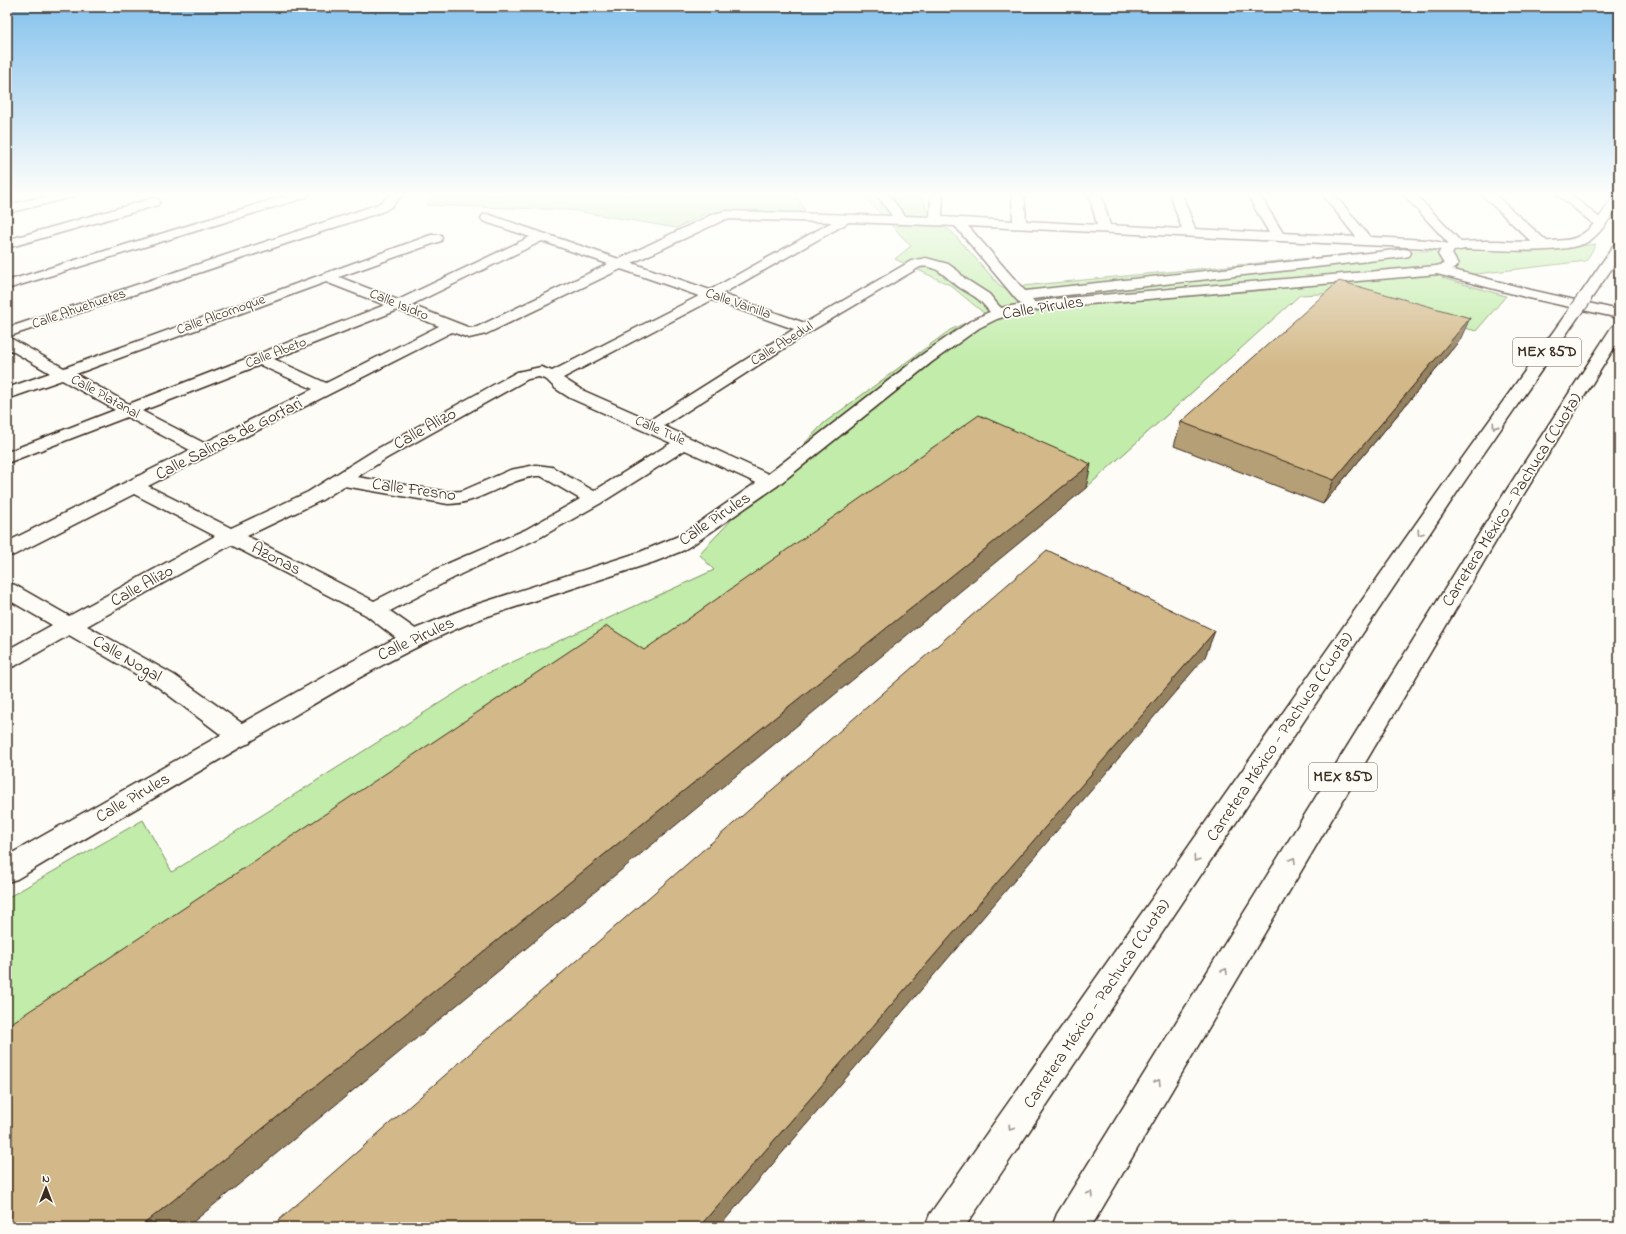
<svg xmlns="http://www.w3.org/2000/svg" width="1626" height="1234" viewBox="0 0 1626 1234" font-family="'Indie Flower',sans-serif">
	<style>
		.green { fill: #c1eca9; stroke: #7e8b64 }
		.lines { fill: none; stroke-linecap: round; stroke-linejoin: round }
		.street-casing { stroke: #3b2a1e; stroke-width: 3 }
		.secondary-casing { stroke: #3b2a1e; stroke-width: 3 }
		.highway-casing { stroke: #3b2a1e; stroke-width: 3 }
		.street { fill: #fdfcf7; fill-rule: evenodd }
		.secondary { fill: #fdfcf7; fill-rule: evenodd }
		.highway { fill: #fdfcf7; fill-rule: evenodd }
		.highway-bridge-casing { stroke: #3b2a1e; stroke-width: 16; stroke-linecap: butt }
		.highway-bridge { stroke: #fdfcf7; stroke-width: 14 }
		.wall { fill: #b59f76; stroke: #3b2a1e }
		.shaded-wall { fill: #948260; stroke: #3b2a1e }
		.building { fill: #d3b989; stroke: #3b2a1e }
		.oneway { stroke: #9c938a }
		.labels { text-anchor: middle; dominant-baseline: central; stroke-width: 3.5; stroke-linejoin: round; paint-order: stroke }
		.far-street-label { font-size: 14px; fill: #3b2a1e; stroke: #fdfcf7 }
		.shield { fill: #fdfcf7; stroke: #75695f; stroke-width: 1 }
		.shield-label { font-size: 16px; font-weight: bold; fill: #3b2a1e }
		.street-label { font-size: 17px; fill: #3b2a1e; stroke: #fdfcf7 }
	</style>
	<rect width="100%" height="100%" fill="#fdfcf7"/>
	<filter id="ink" filterUnits="userSpaceOnUse"><feTurbulence type="fractalNoise" baseFrequency=".025" numOctaves="2"/><feDisplacementMap in="SourceGraphic" scale="8" xChannelSelector="R" yChannelSelector="G"/><feConvolveMatrix kernelMatrix="1 2 1 2 8 2 1 2 1" color-interpolation-filters="sRGB"/></filter>
	<g filter="url(#ink)">
		<path class="green" d="M436,194H796L807,215L706,213L677,228L570,210L426,205Z
			M862,194H915L924,201L927,218L951,231L1002,288L1382,251L1555,250L1596,244L1586,261L1442,278L1506,296L1476,331L1337,293L1300,295L1086,488L976,439L7,1067V898L143,820L172,872L484,675L714,570L699,554L824,423L950,330L985,314L950,285L895,259L911,246Z"/>
		<g class="lines">
			<g class="street-casing">
				<path id="street" d="M55,194H75L73,197L7,213V205Z
					M291,194H309L307,197L7,289V281Z
					M391,194H403L391,207L384,211L7,337L12,339L64,368L431,235H441L442,238L441,241L339,277L398,300L530,237L483,221L481,218L483,215L487,214L619,259L713,214L726,211L892,216L877,195L878,194H888L905,216L930,217L931,194H943L942,217L1013,221L1012,194H1024L1026,221L1097,225L1089,194H1101L1110,225L1182,229L1170,194H1182L1195,229L1269,233L1247,194H1259L1283,233L1356,237L1322,194H1334L1370,237L1428,240L1449,244L1403,194H1415L1465,246L1463,249C1451,252 1441,250 1428,248L968,226L1025,291L1404,249L1409,250L1411,253L1409,256L1404,257L1032,299L1037,306L1035,309C1025,312 1023,306 1016,299L955,226L849,222L722,294L805,323L911,261L926,258L948,264L958,271L964,278L989,294L999,306L1008,313L1006,316C992,320 988,308 979,300C972,294 962,290 955,284C944,276 936,264 920,267L811,331L664,426L777,478L779,482L777,486L770,488L763,486L685,450L601,503L539,538L461,574L390,611L421,633L424,639L421,645L413,647L405,645L366,615L231,545L87,626L174,675L250,729L253,736L250,743L241,746L232,743L158,687L69,635L15,666L7,668V650L52,625L7,599V583L15,585L69,616L215,536L134,494L14,555L7,556V542L190,450L127,417L7,463V452L115,410L62,380L7,399V388L50,373L7,348V328L376,205L383,201ZM726,219L832,222L710,290L632,263ZM542,241L608,264L477,327L470,328L411,305ZM621,269L699,296L552,371L541,367L517,372L375,450L308,492L231,528L148,486L452,332L469,338L486,334ZM326,282L385,305L129,404L76,374ZM712,300L794,329L650,420L582,390L563,378ZM398,310L439,326L326,383L274,359ZM260,365L313,389L204,443L142,411ZM539,377L547,380L556,389L570,398L671,443L594,491L552,467L536,465L510,470L462,491L448,492L357,477L387,458L528,379ZM536,476H541L580,499L525,530L447,564L374,601L247,536L322,500L344,486L448,504C480,504 505,480 536,476Z
					M1481,194H1494L1548,242L1550,245L1548,248H1538Z
					M1557,194H1570L1606,223L1604,226H1596Z
					M154,198L158,199L160,202L158,205L7,248V240Z
					M1438,266L1531,290L1619,310V318L1529,298L1433,273L1431,270L1433,267Z"/>
			</g>
			<g class="secondary-casing">
				<path id="secondary" d="M1615,194H1619C1619,207 1615,211 1608,221C1603,228 1597,236 1589,241C1569,255 1491,250 1465,249L1454,251L1452,254L1458,264C1454,271 1446,272 1438,274L1055,307L1013,314L997,319L979,328L932,362L777,486L695,543L682,551L654,562L488,616C411,645 341,688 270,730C186,779 101,829 17,879L7,882V856L332,672L405,633L472,606L640,552L681,535L763,478L920,356L969,322L987,313L1005,307L1055,299L1436,266L1444,264L1438,254L1444,245C1479,237 1517,244 1552,241C1561,240 1571,241 1579,236C1595,228 1605,208 1615,194Z"/>
			</g>
			<g class="highway-casing">
				<path id="highway" d="M1619,244V258L1589,302L1584,303L1579,302L1577,299L1579,296L1614,245Z
					M1576,306L1581,307L1583,310L1464,482L965,1227H925L930,1214L1448,478L1571,307Z
					M1619,323V340L1522,497L1091,1227H1052L1057,1214L1502,497L1611,328L1614,325Z"/>
			</g>
			<use href="#street" class="street"/>
			<use href="#secondary" class="secondary"/>
			<use href="#highway" class="highway"/>
			<g class="highway-bridge-casing">
				<path id="highway-bridge" d="M1576,310L1584,299"/>
			</g>
			<use href="#highway-bridge" class="highway-bridge"/>
		</g>
		<path class="wall" d="M1460,340L1323,504L1174,446L1181,422Z"/>
		<path class="shaded-wall" d="M1470,318L1460,340L1323,504L1334,480Z
			M1091,464L1086,488L187,1227H140Z
			M1215,631L1205,657L719,1227H699Z"/>
		<path class="building" d="M1339,281L1470,318L1334,480L1181,422Z
			M979,415L1091,464L140,1227H7V1026L607,626L644,650Z
			M1047,550L1215,631L699,1227H271Z"/>
		<defs><path id="oneway-chevron" d="M-2-3.5L2.5 0L-2 3.5" fill="none" stroke-width="1.6" stroke-linecap="round" stroke-linejoin="round"/></defs>
		<g class="oneway">
			<use href="#oneway-chevron" transform="translate(1495 426) rotate(125)"/>
			<use href="#oneway-chevron" transform="translate(1420 533) rotate(124)"/>
			<use href="#oneway-chevron" transform="translate(1196 859) rotate(124)"/>
			<use href="#oneway-chevron" transform="translate(1293 860) rotate(-59)"/>
			<use href="#oneway-chevron" transform="translate(1225 971) rotate(-59)"/>
			<use href="#oneway-chevron" transform="translate(1158 1082) rotate(-59)"/>
			<use href="#oneway-chevron" transform="translate(1011 1128) rotate(124)"/>
			<use href="#oneway-chevron" transform="translate(1090 1194) rotate(-59)"/>
		</g>
	</g>
	<linearGradient id="sky" x2="0" y2="1"><stop stop-color="#85c2ed"/><stop offset="0.53" stop-color="#fefefb"/><stop offset="1" stop-color="#fefefb" stop-opacity="0"/></linearGradient>
	<rect width="1626" height="366" fill="url(#sky)"/>
	<g class="labels">
		<g class="far-street-label">
			<text transform="translate(738 304) rotate(19)">Calle Vainilla</text>
			<text transform="translate(399 305) rotate(22)">Calle Isidro</text>
			<text transform="translate(79 309) rotate(-19)">Calle Ahuehuetes</text>
			<text transform="translate(221 315) rotate(-20)">Calle Alcornoque</text>
			<text transform="translate(782 344) rotate(-32)">Calle Abedul</text>
			<text transform="translate(276 353) rotate(-21)">Calle Abeto</text>
			<text transform="translate(105 397) rotate(29)">Calle Platanal</text>
			<text transform="translate(660 431) rotate(24)">Calle Tule</text>
		</g>
		<g class="shield">
			<rect x="1513" y="338" width="68" height="28" rx="3"/>
			<rect x="1309" y="763" width="68" height="28" rx="3"/>
		</g>
		<g class="shield-label">
			<text x="1547" y="352">MEX 85D</text>
			<text x="1343" y="777">MEX 85D</text>
		</g>
		<g class="street-label">
			<text transform="translate(1043 308) rotate(-9)">Calle Pirules</text>
			<text transform="translate(425 429) rotate(-29)">Calle Alizo</text>
			<text transform="translate(229 439) rotate(-27)">Calle Salinas de Gortari</text>
			<text transform="translate(414 490) rotate(8)">Calle Fresno</text>
			<text transform="translate(1512 500) rotate(-58)">Carretera México - Pachuca (Cuota)</text>
			<text transform="translate(715 519) rotate(-34)">Calle Pirules</text>
			<text transform="translate(276 559) rotate(27)">Azonas</text>
			<text transform="translate(142 586) rotate(-29)">Calle Alizo</text>
			<text transform="translate(416 639) rotate(-25)">Calle Pirules</text>
			<text transform="translate(127 659) rotate(30)">Calle Nogal</text>
			<text transform="translate(1280 737) rotate(-56)">Carretera México - Pachuca (Cuota)</text>
			<text transform="translate(133 798) rotate(-30)">Calle Pirules</text>
			<text transform="translate(1097 1004) rotate(-56)">Carretera México - Pachuca (Cuota)</text>
		</g>
	</g>
	<rect width="1626" height="1234" fill="none" stroke="#fdfcf7" stroke-width="24"/>
	<rect x="12" y="12" width="1602" height="1210" fill="none" stroke="#3b2a1e" stroke-width="1.5" filter="url(#ink)"/>
	<g transform="translate(46 1188)" stroke="#fdfcf7" stroke-width="3" paint-order="stroke">
	<path d="M0-3L7 15L0 10L-7 15Z" fill="#3b2a1e"/>
	<text y="-6" font-size="11" font-weight="bold" text-anchor="middle" fill="#3b2a1e">N</text>
	</g>
</svg>
